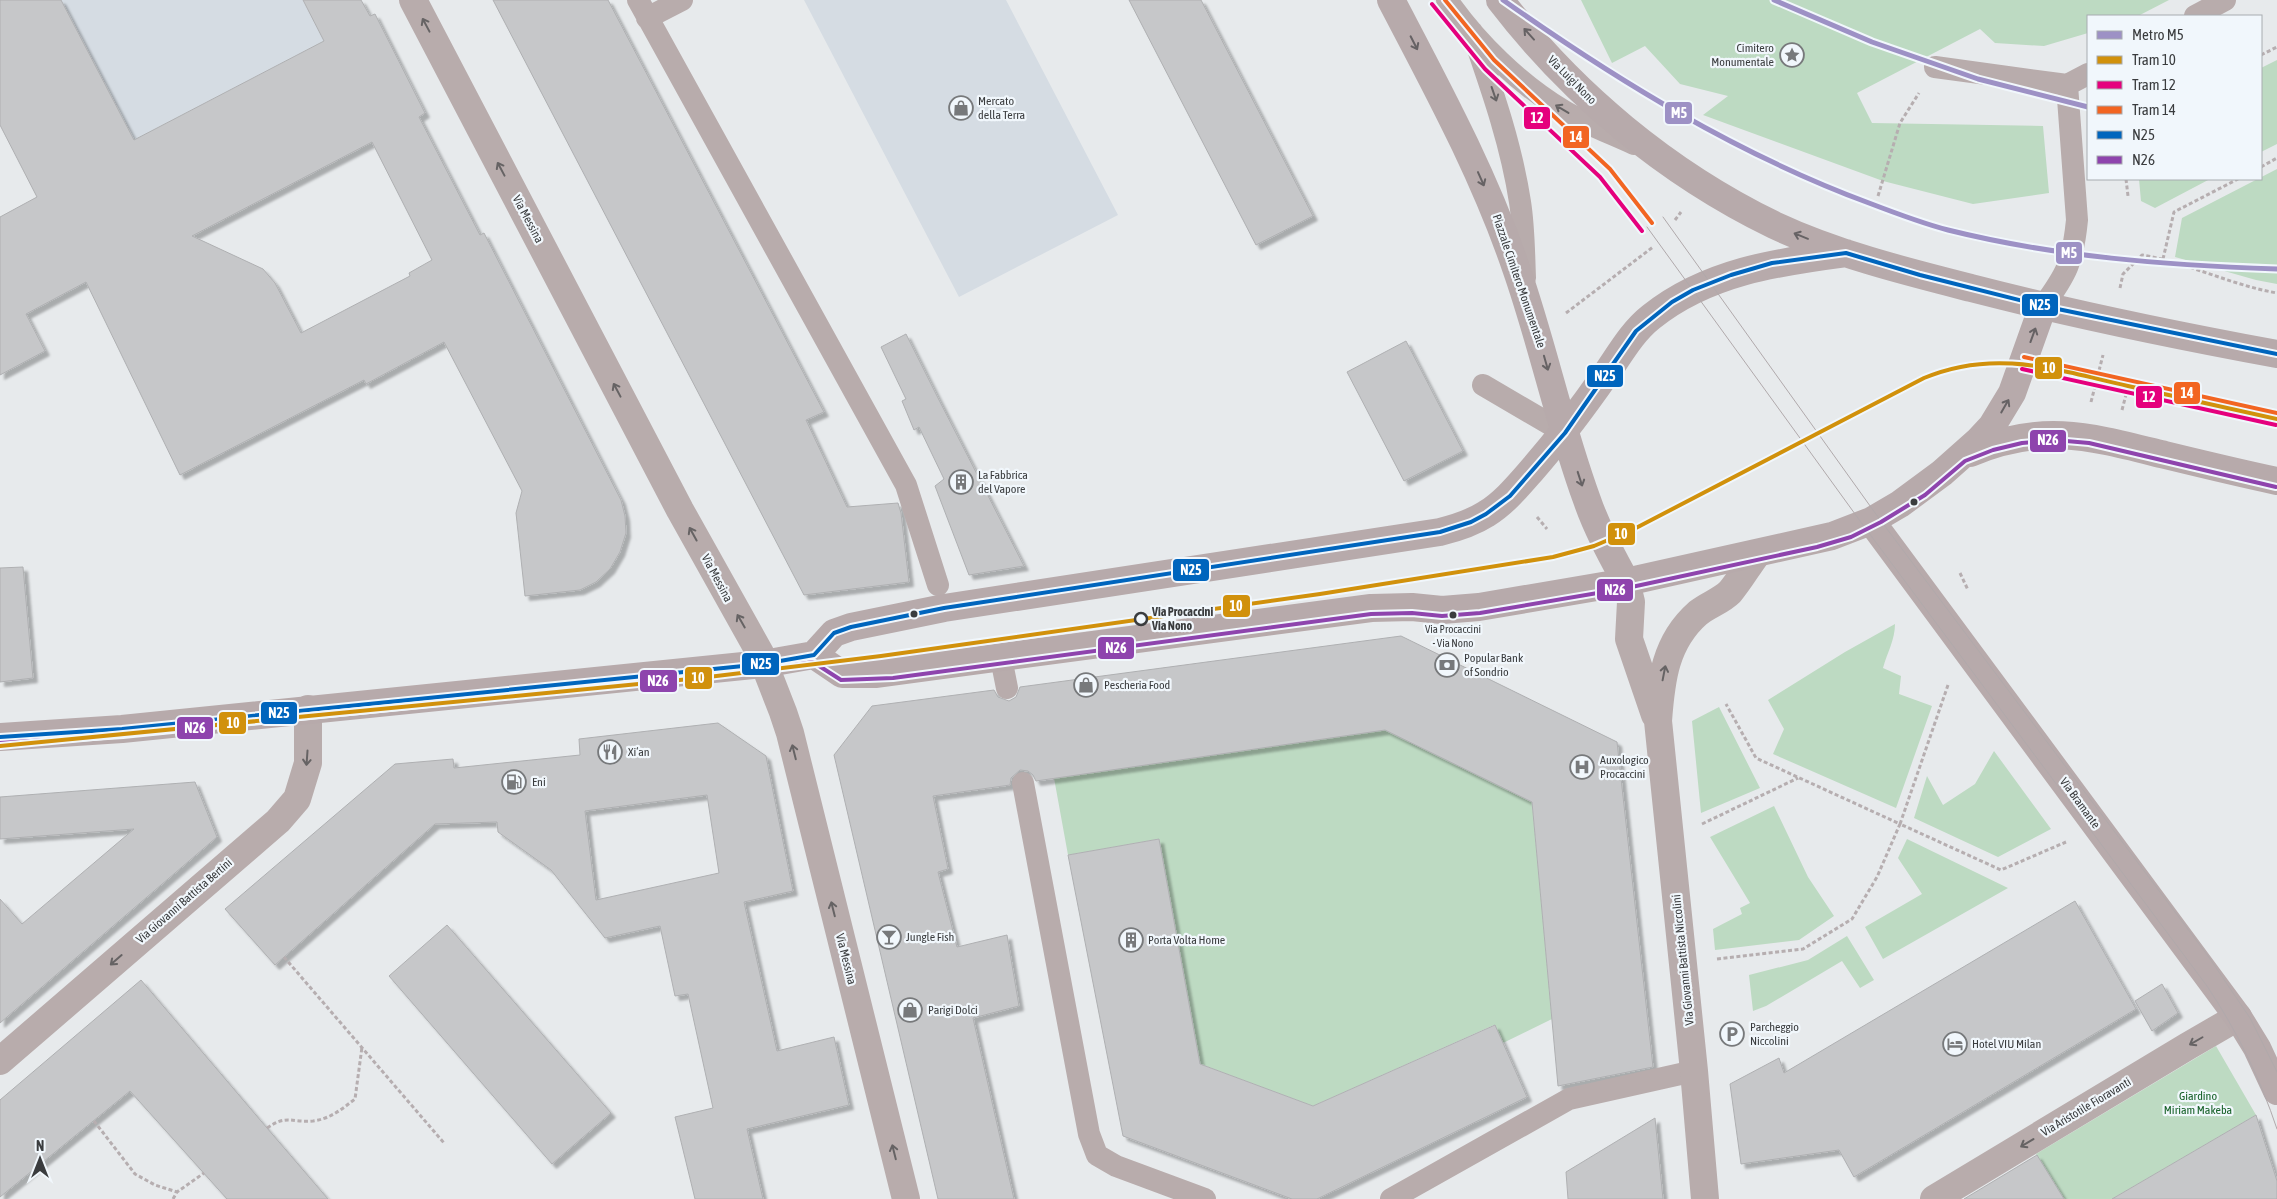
<svg xmlns="http://www.w3.org/2000/svg" width="2277" height="1199" viewBox="0 0 2277 1199" font-family="'Asap Condensed',sans-serif">
	<style>
		.built { fill: #d5dce3 }
		.green { fill: #bddac2 }
		.building { fill: #c6c7c9; stroke: #afb0b2; fill-rule: evenodd; filter: url(#shadow) }
		.lines { fill: none; stroke-linecap: round; stroke-linejoin: round }
		.path { stroke: #b6aeb0; stroke-width: 3; stroke-dasharray: 4 2.5; stroke-linecap: butt }
		.lane { stroke: #b8acac; stroke-width: 22 }
		.street { stroke: #b8acac; stroke-width: 28 }
		.secondary { stroke: #b7aaab; stroke-width: 28 }
		.tram { stroke: #b0a9ab; stroke-width: 1 }
		.bus-1-casing { stroke: #f1f7fc; stroke-width: 8 }
		.bus-2-casing { stroke: #f1f7fc; stroke-width: 8 }
		.bus-1 { stroke: #0065bd; stroke-width: 4 }
		.bus-2 { stroke: #8e44ad; stroke-width: 4 }
		.tram-1-casing { stroke: #f1f7fc; stroke-width: 8 }
		.tram-2-casing { stroke: #f1f7fc; stroke-width: 8 }
		.tram-3-casing { stroke: #f1f7fc; stroke-width: 8 }
		.tram-1 { stroke: #d1910c; stroke-width: 4 }
		.tram-2 { stroke: #e5007d; stroke-width: 4 }
		.tram-3 { stroke: #f26522; stroke-width: 4 }
		.metro-1-casing { stroke: #f1f7fc; stroke-width: 9 }
		.metro-1 { stroke: #9d91c5; stroke-width: 5 }
		.oneway { stroke: #666364 }
		.oneway2 { stroke: #666264 }
		.bus-dot { fill: #3a3c3e; stroke: #f1f7fc; stroke-width: 2 }
		.stop-dot { fill: #f1f7fc; stroke: #3a3c3e; stroke-width: 2.5 }
		.labels { text-anchor: middle; dominant-baseline: central; stroke-width: 4.5; stroke-linejoin: round; paint-order: stroke }
		.bus-label { font-size: 11px; fill: #3a3c3e; stroke: #f1f7fc }
		.poi-label { font-size: 12px; fill: #3a3c3e; stroke: #f1f7fc; text-anchor: start }
		.street-label { font-size: 12px; fill: #3a3c3e; stroke: #f1f7fc }
		.stop-label { font-size: 12px; font-weight: bold; fill: #3a3c3e; stroke: #f1f7fc; text-anchor: start }
		.park-label { font-size: 12px; fill: #166028; stroke: #f1f7fc }
		.line-badge { stroke: #f1f7fc; stroke-width: 2 }
		.badge-label { font-size: 14px; text-anchor: middle; font-weight: bold; fill: #fff }
	</style>
	<defs>
		<filter id="shadow"><feDropShadow dx="4.5" dy="4.5" stdDeviation="1" flood-color="#0004"/></filter>
	</defs>
	<rect width="100%" height="100%" fill="#e7eaec"/>
	<path class="built" d="M61,0H303L324,41L134,140Z
		M804,0H1006L1118,215L959,297Z"/>
	<path class="green" d="M1581,0H2169L2138,16H2088V33L2044,46L1995,43L1980,29L1857,93L1872,123L2043,126L2049,193L1973,204L1883,181L1703,115L1728,96L1680,84L1645,46L1612,63Z
		M2277,60V144L2261,152V68Z
		M2277,169V284L2256,280L2175,257L2182,218Z
		M2139,179H2210L2155,208L2141,201Z
		M1895,624C1895,640 1887,653 1883,668L1901,676L1899,694L1932,706L1896,808L1773,754L1784,729L1768,700L1845,652Z
		M1719,707L1760,788L1701,813L1692,721Z
		M1385,730L1532,802L1552,1019L1503,1043L1494,1025L1313,1106L1200,1064L1159,839L1068,855L1054,778Z
		M1994,751L2051,829L1998,857L1914,818L1927,776L1943,805L1975,784Z
		M1774,806L1808,877L1834,916L1799,940L1715,950L1713,929L1742,914L1740,908L1750,903L1710,837Z
		M1907,839L2008,888L1883,959L1865,927L1922,894L1898,858Z
		M1847,936L1874,980L1860,988L1842,961L1766,1006L1753,1011L1749,975L1808,960Z
		M2216,1046L2256,1115L2112,1199H2064L2036,1154Z"/>
	<path class="building" d="M0,0H61L134,140L324,41L303,0H361L370,16L375,14L425,113L419,117L480,235L484,233L621,500L625,516L626,533L620,552L610,569L596,582L580,590L525,596L516,513L522,491L444,342L366,384L364,380L180,475L86,282L26,314L45,351L0,375V217L37,197L0,125ZM372,142L432,260L409,273L410,276L301,333L275,283L263,269L192,236Z
		M493,0H608L824,412L806,420L847,507L898,503L901,513L909,582L804,595Z
		M1129,0H1201L1313,216L1256,245Z
		M906,334L938,398L1024,566L969,575L935,486L944,479L919,427L914,430L902,401L906,399L881,347Z
		M1406,341L1463,451L1404,481L1347,372Z
		M23,567L33,678L0,682V568Z
		M1401,636L1617,742L1653,1067L1558,1086L1532,802L1385,730L1036,781L1033,775L1028,771L1020,770L1011,778L1010,785L933,796L948,869L938,872L957,947L1007,935L1019,1006L973,1018L1014,1199H938L834,755L872,706L994,690L998,697L1009,701L1016,697L1020,687Z
		M718,723L766,756L793,891L744,902L777,1051L834,1037L849,1105L747,1129L763,1199H695L675,1117L713,1108L688,994L675,996L660,926L605,938L551,870L498,832L497,822L435,824L275,965L225,909L395,764L453,759L454,768L580,755L579,739ZM707,795L719,873L596,900L585,811Z
		M195,782L217,837L0,1023V899L22,924L134,829L0,839V797Z
		M1159,839L1200,1064L1313,1106L1495,1025L1527,1097L1317,1199H1292L1123,1136L1068,855Z
		M2075,901L2136,1009L1854,1177L1839,1150L1741,1164L1730,1084L1779,1058L1784,1073Z
		M447,925L611,1113L552,1164L389,976Z
		M141,980L267,1128L328,1199H227L130,1091L0,1197V1100Z
		M2162,984L2178,1013L2152,1031L2135,1001Z
		M2256,1115L2277,1181V1199H2112Z
		M1655,1118L1663,1199H1568L1566,1172Z
		M2037,1155L2064,1199H1964Z"/>
	<g class="lines">
		<path class="path" d="M2261,55L2277,47
			M2261,167L2277,158
			M2126,179L2128,196
			M1878,196L1900,123L1919,93
			M1675,220L1681,212
			M2163,259L2174,212L2238,179
			M2120,288L2123,274L2142,255C2189,263 2231,285 2277,293
			M1566,313L1653,247
			M2091,402L2103,355
			M2122,410L2127,391
			M1537,517L1547,529
			M1960,573L1968,590
			M1948,685L1900,824L2001,870L2066,842
			M1702,824L1798,778
			M284,957L444,1143
			M1717,959L1803,949L1852,919L1877,877L1900,824L1756,758L1726,704
			M94,1121L135,1174L155,1185L177,1192
			M267,1128C287,1114 292,1123 313,1121C330,1119 342,1109 355,1099L362,1047
			M173,1199L177,1192L204,1173"/>
		<path class="lane" d="M638,0L906,485L938,585
			M1447,0C1477,43 1519,84 1564,111C1586,124 1610,133 1634,144
			M2195,16L2225,0
			M647,18L682,0
			M1472,32C1491,87 1511,143 1520,202C1524,227 1524,253 1525,278
			M1935,67L2067,85L2088,74
			M2043,306C2067,274 2073,261 2077,220L2067,85
			M1483,385L1565,433
			M1001,658L1007,688
			M1023,783L1089,1134L1097,1155L1116,1166L1205,1199
			M1391,1199L1569,1099L1694,1071"/>
		<path class="street" d="M413,0L680,510L760,653L783,712L790,733L906,1199
			M1626,582L1631,602L1629,639L1655,715
			M0,1061L278,821L297,799L308,763V709
			M1705,1199L1694,1071L1658,721C1661,680 1665,642 1698,613C1708,605 1721,601 1730,592C1740,580 1748,566 1757,554
			M1934,1199L2188,1046L2238,1017"/>
		<path class="secondary" d="M1391,0C1437,88 1484,174 1516,268C1543,345 1559,424 1587,500C1597,529 1612,556 1626,582
			M1500,0C1572,94 1667,173 1774,225C1836,254 1904,271 1971,288C2072,314 2174,335 2277,354
			M1970,453C2043,422 2092,437 2165,455C2202,464 2239,473 2277,481
			M1871,521L2238,1017L2257,1048L2277,1091
			M814,655L842,674H875L1371,608L1412,607L1442,610L1479,607L1626,582L1832,536L1871,521L1900,504L1942,473L1978,441L1992,426L2012,393L2043,306
			M0,737L122,729L763,664L814,655L834,633L851,627L944,608L1440,532C1456,528 1472,523 1486,514C1504,503 1518,486 1532,470C1559,439 1583,407 1606,374C1620,354 1632,332 1651,317C1707,272 1777,262 1846,253"/>
		<path class="tram" d="M1663,217L1878,517L2208,956L2250,1018L2277,1072
			M1647,227L1863,525L2207,986C2237,1031 2260,1078 2277,1129"/>
		<g class="bus-1-casing">
			<path id="bus-1" d="M0,737L122,729L763,664L814,655L834,633L851,627L944,608L1440,532L1471,522L1486,514L1510,496L1565,433L1636,331L1672,302L1693,290L1731,275L1772,263L1846,253L1920,275L2043,306L2277,354"/>
		</g>
		<g class="bus-2-casing">
			<path id="bus-2" d="M0,743L123,735L764,670L813,662L841,680L893,678L1371,614L1412,613L1442,616L1480,613L1627,588L1817,547L1851,537L1881,522L1925,495L1965,461L1993,450L2022,443L2055,440L2089,443L2276,487"/>
		</g>
		<use href="#bus-1" class="bus-1"/>
		<use href="#bus-2" class="bus-2"/>
		<g class="tram-1-casing">
			<path id="tram-1" d="M0,746L700,678L881,656L1320,594L1553,557L1594,546L1634,529L1924,378C1996,348 2056,370 2128,386C2178,397 2227,408 2277,419"/>
		</g>
		<g class="tram-2-casing">
			<path id="tram-2" d="M1432,4L1485,69L1600,177L1642,231
				M2022,369L2276,425"/>
		</g>
		<g class="tram-3-casing">
			<path id="tram-3" d="M1445,0L1494,60L1610,169L1652,223
				M2024,357L2277,413"/>
		</g>
		<use href="#tram-1" class="tram-1"/>
		<use href="#tram-2" class="tram-2"/>
		<use href="#tram-3" class="tram-3"/>
		<g class="metro-1-casing">
			<path id="metro-1" d="M1503,0C1618,81 1737,154 1869,203C1895,213 1921,223 1948,230C2056,257 2166,265 2277,269
				M1774,0L1872,42L1978,79L2088,107"/>
		</g>
		<use href="#metro-1" class="metro-1"/>
	</g>
	<defs><path id="oneway-shaft" d="M-6 0H5M1.5-3L5.5 0L1.5 3" fill="none" stroke-width="1.6" stroke-linecap="round" stroke-linejoin="round" transform="scale(1.25)"/></defs>
	<g class="oneway">
		<use href="#oneway-shaft" transform="translate(426 25) rotate(-118)"/>
		<use href="#oneway-shaft" transform="translate(1494 94) rotate(71)"/>
		<use href="#oneway-shaft" transform="translate(1562 109) rotate(-149)"/>
		<use href="#oneway-shaft" transform="translate(501 169) rotate(-118)"/>
		<use href="#oneway-shaft" transform="translate(617 390) rotate(-118)"/>
		<use href="#oneway-shaft" transform="translate(693 534) rotate(-119)"/>
		<use href="#oneway-shaft" transform="translate(741 621) rotate(-120)"/>
		<use href="#oneway-shaft" transform="translate(1664 673) rotate(-79)"/>
		<use href="#oneway-shaft" transform="translate(794 752) rotate(-104)"/>
		<use href="#oneway-shaft" transform="translate(307 758) rotate(94)"/>
		<use href="#oneway-shaft" transform="translate(833 909) rotate(-104)"/>
		<use href="#oneway-shaft" transform="translate(116 960) rotate(139)"/>
		<use href="#oneway-shaft" transform="translate(2196 1041) rotate(150)"/>
		<use href="#oneway-shaft" transform="translate(2027 1143) rotate(149)"/>
		<use href="#oneway-shaft" transform="translate(894 1152) rotate(-104)"/>
	</g>
	<g class="oneway2">
		<use href="#oneway-shaft" transform="translate(1529 34) rotate(-132)"/>
		<use href="#oneway-shaft" transform="translate(1414 43) rotate(63)"/>
		<use href="#oneway-shaft" transform="translate(1481 179) rotate(66)"/>
		<use href="#oneway-shaft" transform="translate(1801 236) rotate(-158)"/>
		<use href="#oneway-shaft" transform="translate(2033 335) rotate(-70)"/>
		<use href="#oneway-shaft" transform="translate(1546 363) rotate(74)"/>
		<use href="#oneway-shaft" transform="translate(2005 406) rotate(-60)"/>
		<use href="#oneway-shaft" transform="translate(1580 479) rotate(72)"/>
	</g>
	<defs>
		<g id="sight-ring" transform="scale(1.25)"><circle r="9.5" fill="#f1f7fc" stroke="#77797b" stroke-width="1.5"/><path d="M0-6L1.8-2.2L6-1.7L2.9 1.2L3.7 5.4L0 3.3L-3.7 5.4L-2.9 1.2L-6-1.7L-1.8-2.2Z" fill="#77797b"/></g>
		<g id="shop-ring" transform="scale(1.25)"><circle r="9.5" fill="#f1f7fc" stroke="#77797b" stroke-width="1.5"/><path d="M-5-2.5h2.3a2.7 3.5 0 0 1 5.4 0H5L5.5 6h-11ZM-1.5-2.5h3a1.5 2.3 0 0 0-3 0Z" fill="#77797b"/></g>
		<g id="building-ring" transform="scale(1.25)"><circle r="9.5" fill="#f1f7fc" stroke="#77797b" stroke-width="1.5"/><path d="M-4-6H4V6H1V3H-1V6H-4ZM-2.5-4.3h1.7v1.8h-1.7ZM.8-4.3h1.7v1.8H.8ZM-2.5-1h1.7V.8h-1.7ZM.8-1h1.7V.8H.8Z" fill="#77797b"/></g>
		<g id="bank-ring" transform="scale(1.25)"><circle r="9.5" fill="#f1f7fc" stroke="#77797b" stroke-width="1.5"/><path d="M-6-4H6V4H-6ZM0-2.3a2.3 2.3 0 1 0 0 4.6a2.3 2.3 0 1 0 0-4.6Z" fill="#77797b"/></g>
		<g id="restaurant-ring" transform="scale(1.25)"><circle r="9.5" fill="#f1f7fc" stroke="#77797b" stroke-width="1.5"/><path d="M-5-6h1v4h1v-4h1v4h1v-4h1v5L-1.5 .5V6h-2V.5L-5-1ZM5-6V6H3V1.5H1.5Q1.5-4 5-6Z" fill="#77797b"/></g>
		<g id="hospital-ring" transform="scale(1.25)"><circle r="9.5" fill="#f1f7fc" stroke="#77797b" stroke-width="1.5"/><path d="M-5-5h3v3.5h4V-5h3V5h-3V1.5h-4V5h-3Z" fill="#77797b"/></g>
		<g id="fuel-ring" transform="scale(1.25)"><circle r="9.5" fill="#f1f7fc" stroke="#77797b" stroke-width="1.5"/><path d="M-5.5-6h7V0h2V4h1.3V-2.5L3-4.5l.8-.8L6-3V5H2.5V1h-1V6h-7ZM-4.2-4.7v3.2H.2V-4.7Z" fill="#77797b"/></g>
		<g id="bar-ring" transform="scale(1.25)"><circle r="9.5" fill="#f1f7fc" stroke="#77797b" stroke-width="1.5"/><path d="M-6-5H6L.8 .8V4.5H3.5V6h-7V4.5H-.8V.8Z" fill="#77797b"/></g>
		<g id="parking-ring" transform="scale(1.25)"><circle r="9.5" fill="#f1f7fc" stroke="#77797b" stroke-width="1.5"/><path d="M-3.5-5.5H1a3.5 3.5 0 0 1 0 7H-1V5.5H-3.5ZM-1-3.4V-.6H.8a1.4 1.4 0 0 0 0-2.8Z" fill="#77797b"/></g>
		<g id="hotel-ring" transform="scale(1.25)"><circle r="9.5" fill="#f1f7fc" stroke="#77797b" stroke-width="1.5"/><path d="M-6-4.5h1.5V1H6V5H4.5V3h-9V5H-6ZM-4 0a1.8 1.8 0 1 1 3.6 0ZM.5 0V-2.5h3Q6-2.5 6 0Z" fill="#77797b"/></g>
	</defs>
	<g fill-rule="evenodd">
		<use href="#sight-ring" x="1792" y="55"/>
		<use href="#shop-ring" x="961" y="108"/>
		<use href="#building-ring" x="961" y="482"/>
		<use href="#bank-ring" x="1447" y="665"/>
		<use href="#shop-ring" x="1086" y="685"/>
		<use href="#restaurant-ring" x="610" y="752"/>
		<use href="#hospital-ring" x="1582" y="767"/>
		<use href="#fuel-ring" x="514" y="782"/>
		<use href="#bar-ring" x="889" y="937"/>
		<use href="#building-ring" x="1131" y="940"/>
		<use href="#shop-ring" x="910" y="1010"/>
		<use href="#parking-ring" x="1732" y="1034"/>
		<use href="#hotel-ring" x="1955" y="1044"/>
	</g>
	<g class="bus-dot">
		<circle cx="1914" cy="502" r="4.5"/>
		<circle cx="914" cy="614" r="4.5"/>
		<circle cx="1453" cy="615" r="4.5"/>
	</g>
	<circle class="stop-dot" cx="1141" cy="619" r="6"/>
	<g class="labels">
		<g class="bus-label">
			<text x="1453" y="629">Via Procaccini<tspan x="1453" dy="14">- Via Nono</tspan></text>
		</g>
		<g class="poi-label">
			<text x="1774" y="48" text-anchor="end">Cimitero<tspan x="1774" dy="14">Monumentale</tspan></text>
			<text x="978" y="101">Mercato<tspan x="978" dy="14">della Terra</tspan></text>
			<text x="978" y="475">La Fabbrica<tspan x="978" dy="14">del Vapore</tspan></text>
			<text x="1464" y="658">Popular Bank<tspan x="1464" dy="14">of Sondrio</tspan></text>
			<text x="1104" y="685">Pescheria Food</text>
			<text x="628" y="752">Xi‘an</text>
			<text x="1600" y="760">Auxologico<tspan x="1600" dy="14">Procaccini</tspan></text>
			<text x="532" y="782">Eni</text>
			<text x="906" y="937">Jungle Fish</text>
			<text x="1148" y="940">Porta Volta Home</text>
			<text x="928" y="1010">Parigi Dolci</text>
			<text x="1750" y="1027">Parcheggio<tspan x="1750" dy="14">Niccolini</tspan></text>
			<text x="1972" y="1044">Hotel VIU Milan</text>
		</g>
		<g class="street-label">
			<text transform="translate(1572 80) rotate(45)">Via Luigi Nono</text>
			<text transform="translate(528 219) rotate(62)">Via Messina</text>
			<text transform="translate(1519 281) rotate(71)">Piazzale Cimitero Monumentale</text>
			<text transform="translate(717 578) rotate(62)">Via Messina</text>
			<text transform="translate(2080 803) rotate(54)">Via Bramante</text>
			<text transform="translate(184 901) rotate(-41)">Via Giovanni Battista Bertini</text>
			<text transform="translate(846 959) rotate(76)">Via Messina</text>
			<text transform="translate(1683 960) rotate(-96)">Via Giovanni Battista Niccolini</text>
			<text transform="translate(2086 1107) rotate(-31)">Via Aristotile Fioravanti</text>
		</g>
		<g class="stop-label">
			<text x="1152" y="612">Via Procaccini<tspan x="1152" dy="14">Via Nono</tspan></text>
		</g>
		<g class="park-label">
			<text x="2198" y="1096">Giardino<tspan x="2198" dy="14">Miriam Makeba</tspan></text>
		</g>
	</g>
	<g class="line-badge">
		<rect x="1664" y="101" width="29" height="24" rx="5" fill="#9d91c5"/>
		<rect x="1523" y="106" width="28" height="24" rx="5" fill="#e5007d"/>
		<rect x="1562" y="125" width="28" height="24" rx="5" fill="#f26522"/>
		<rect x="2055" y="241" width="28" height="24" rx="5" fill="#9d91c5"/>
		<rect x="2021" y="293" width="38" height="24" rx="5" fill="#0065bd"/>
		<rect x="2034" y="356" width="29" height="24" rx="5" fill="#d1910c"/>
		<rect x="1586" y="364" width="38" height="24" rx="5" fill="#0065bd"/>
		<rect x="2173" y="381" width="28" height="24" rx="5" fill="#f26522"/>
		<rect x="2135" y="385" width="28" height="24" rx="5" fill="#e5007d"/>
		<rect x="2029" y="429" width="38" height="24" rx="5" fill="#8e44ad"/>
		<rect x="1607" y="522" width="29" height="24" rx="5" fill="#d1910c"/>
		<rect x="1172" y="558" width="38" height="24" rx="5" fill="#0065bd"/>
		<rect x="1596" y="578" width="38" height="24" rx="5" fill="#8e44ad"/>
		<rect x="1222" y="594" width="29" height="24" rx="5" fill="#d1910c"/>
		<rect x="1097" y="636" width="38" height="24" rx="5" fill="#8e44ad"/>
		<rect x="741" y="652" width="39" height="24" rx="5" fill="#0065bd"/>
		<rect x="684" y="666" width="29" height="24" rx="5" fill="#d1910c"/>
		<rect x="639" y="669" width="39" height="24" rx="5" fill="#8e44ad"/>
		<rect x="260" y="701" width="38" height="24" rx="5" fill="#0065bd"/>
		<rect x="218" y="711" width="29" height="24" rx="5" fill="#d1910c"/>
		<rect x="176" y="716" width="38" height="24" rx="5" fill="#8e44ad"/>
	</g>
	<g class="badge-label">
		<text x="1679" y="118">M5</text>
		<text x="1537" y="123">12</text>
		<text x="1576" y="142">14</text>
		<text x="2069" y="258">M5</text>
		<text x="2040" y="310">N25</text>
		<text x="2049" y="373">10</text>
		<text x="1605" y="381">N25</text>
		<text x="2187" y="398">14</text>
		<text x="2149" y="402">12</text>
		<text x="2048" y="445">N26</text>
		<text x="1621" y="539">10</text>
		<text x="1191" y="575">N25</text>
		<text x="1615" y="595">N26</text>
		<text x="1236" y="611">10</text>
		<text x="1116" y="653">N26</text>
		<text x="761" y="669">N25</text>
		<text x="698" y="683">10</text>
		<text x="658" y="686">N26</text>
		<text x="279" y="718">N25</text>
		<text x="233" y="728">10</text>
		<text x="195" y="733">N26</text>
	</g>
	<rect x="2087" y="15" width="175" height="165" fill="#f1f7fc" stroke="#a8acb0"/>
	<rect x="2097" y="31" width="25" height="8" fill="#9d91c5" stroke="#a8acb0"/>
	<text x="2132" y="40" font-size="15" fill="#3a3c3e">Metro M5</text>
	<rect x="2097" y="56" width="25" height="8" fill="#d1910c" stroke="#a8acb0"/>
	<text x="2132" y="65" font-size="15" fill="#3a3c3e">Tram 10</text>
	<rect x="2097" y="81" width="25" height="8" fill="#e5007d" stroke="#a8acb0"/>
	<text x="2132" y="90" font-size="15" fill="#3a3c3e">Tram 12</text>
	<rect x="2097" y="106" width="25" height="8" fill="#f26522" stroke="#a8acb0"/>
	<text x="2132" y="115" font-size="15" fill="#3a3c3e">Tram 14</text>
	<rect x="2097" y="131" width="25" height="8" fill="#0065bd" stroke="#a8acb0"/>
	<text x="2132" y="140" font-size="15" fill="#3a3c3e">N25</text>
	<rect x="2097" y="156" width="25" height="8" fill="#8e44ad" stroke="#a8acb0"/>
	<text x="2132" y="165" font-size="15" fill="#3a3c3e">N26</text>
	<g transform="translate(40 1159)" stroke="#f1f7fc" stroke-width="4" paint-order="stroke">
	<path d="M0-4L9 19L0 12L-9 19Z" fill="#3a3c3e"/>
	<text y="-8" font-size="14" font-weight="bold" text-anchor="middle" fill="#3a3c3e">N</text>
	</g>
</svg>
